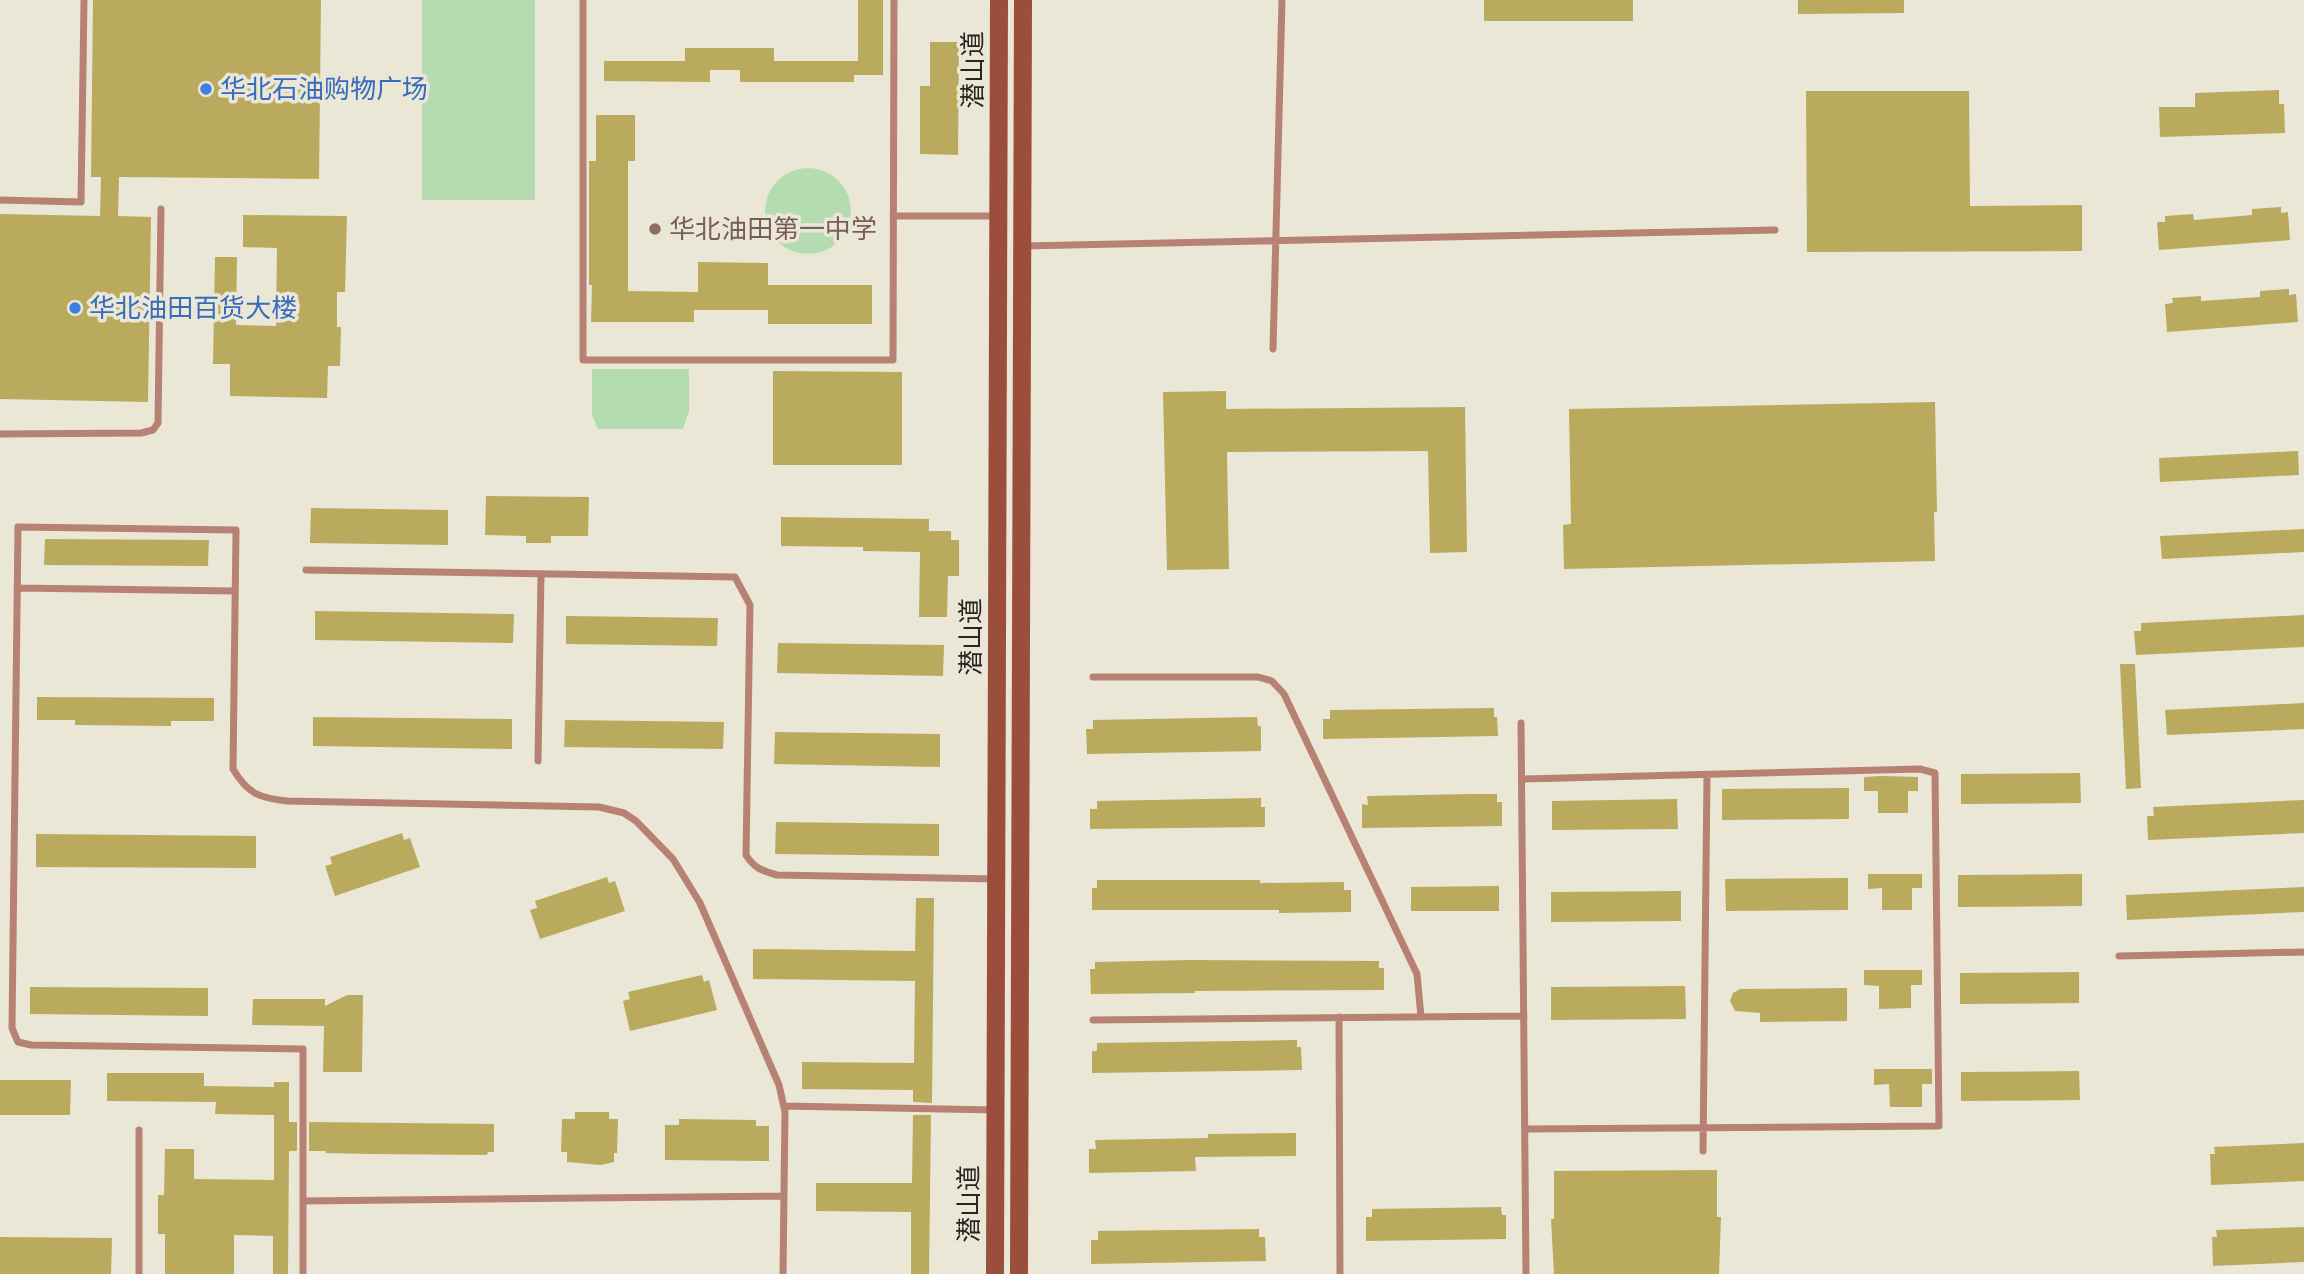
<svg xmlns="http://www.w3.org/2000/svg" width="2304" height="1274" viewBox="0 0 2304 1274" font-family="Figtree,'Noto Sans SC',sans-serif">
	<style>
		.green { fill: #b5dbb1 }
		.building { fill: #baaa5e }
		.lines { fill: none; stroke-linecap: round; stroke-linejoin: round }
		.service { stroke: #b78173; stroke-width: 7 }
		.secondary { stroke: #9b4e3b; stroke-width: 18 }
		.shop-dot { fill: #3f7fe0; stroke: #eae7d7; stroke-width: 2.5 }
		.education-dot { fill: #8d6e63; stroke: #eae7d7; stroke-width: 2.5 }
		.labels { text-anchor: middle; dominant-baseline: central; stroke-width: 7; stroke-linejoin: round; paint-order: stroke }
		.street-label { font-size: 26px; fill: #26251f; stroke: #eae7d7 }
		.shop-label { font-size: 26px; fill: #366cbe; stroke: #eae7d7; text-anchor: start }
		.education-label { font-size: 26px; fill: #785e54; stroke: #eae7d7; text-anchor: start }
	</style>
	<rect width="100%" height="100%" fill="#eae7d7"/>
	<path class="green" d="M422,0H535V200H422Z
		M765 211a43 43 0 1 1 86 0a43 43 0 1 1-86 0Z
		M592,369H689V411L683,429H598L592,415Z"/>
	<path class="building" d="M93,0H321L319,179L119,177L118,216L151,217L148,402L0,399V214L100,216L101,177H91Z
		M858,0H883V75H854V82H740V70H710V82L604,81V61H685V48H774V61H858Z
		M1484,0H1633V21H1484Z
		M1798,0H1904V13L1798,14Z
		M930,42H959L958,155L920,154V86H930Z
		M2279,90V104H2284L2285,133L2160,137L2159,107H2195V93Z
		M1806,91H1969L1970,206L2082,205V251L1807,252Z
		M596,115H635V161H628V291L698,292V262L768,263V285H872V324H768V310H694V322H591L592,285H589V161H596Z
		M2281,207V213L2288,212L2290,240L2159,250L2157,222H2165V216L2193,214L2194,220L2252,215V209Z
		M243,215L347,216L345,292H337V327H341L340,366H328L327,398L230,396V364H213L215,257H237L236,325L276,326L277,248L243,247Z
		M2289,289V295L2296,294L2298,322L2167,332L2165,304L2173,303L2172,298L2201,296V301L2260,297V291Z
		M773,371L902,372V465H773Z
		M1226,391V409L1465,407L1467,552L1430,553L1428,451L1227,452L1229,569L1167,570L1163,392Z
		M1935,402L1937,512H1934L1935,561L1564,569L1563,525L1571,524L1569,409Z
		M2298,451L2299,475L2160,482L2159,458Z
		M486,496L589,497L588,536H551V543H526V536L485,535Z
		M311,508L448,510V545L310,543Z
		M781,517L929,519V531H951V540H959V576H948L947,617H919L920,552L863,551V547L781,546Z
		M2304,529V552L2162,559L2160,536Z
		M45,539L209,540L208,566L44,565Z
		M315,611L514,614L513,643L315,640Z
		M2304,615V647L2136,655L2134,631H2141V623Z
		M566,616L718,618L717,646L566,644Z
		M778,643L944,645L943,676L777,673Z
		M2120,664H2135L2141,788L2126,789Z
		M37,697L214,698V721H171V726L75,725V720H37Z
		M2304,703V729L2167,735L2165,710Z
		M1494,708V717H1497L1498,736L1323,739V719H1330V710Z
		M313,717L512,719V749L313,746Z
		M1257,717L1258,726H1261V751L1087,754L1086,729H1093V720Z
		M565,720L724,722L723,749L564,747Z
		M775,732L940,734V767L774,764Z
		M2080,773L2081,803L1961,804V774Z
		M1881,776L1918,777V791H1908V813H1878V791H1864V777Z
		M1849,788V819L1722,820V789Z
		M1471,794H1497V802H1502V826L1362,828V804L1368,805L1367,796Z
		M1261,798V807H1265V827L1090,829V809H1097V801Z
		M1677,799L1678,829L1552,830V801Z
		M2304,800V833L2148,840L2147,816H2154L2153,807Z
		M776,822L939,824V856L775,854Z
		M402,833L404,840L410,838L420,867L335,896L325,866L332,864L330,857Z
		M36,834L256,836V868L36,867Z
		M1868,874H1922V888H1912V910H1882V888L1868,889Z
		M2082,874V906L1958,907V875Z
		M607,877L609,883L615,881L625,911L540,939L530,910L537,908L535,901Z
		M1848,878V910L1726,911L1725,879Z
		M1097,880H1260V883L1344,882V890H1351V912L1279,913V910H1092V888H1097Z
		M1499,886V911H1411V887Z
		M2304,887V912L2127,920L2126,895Z
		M1681,891V921L1551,922V892Z
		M916,898H934L932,1103L913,1102V1090L802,1089V1062L914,1063L915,981L753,979V949L915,951Z
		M1191,960L1379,961V968H1384V990L1195,991V993L1091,994L1090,969H1095V962Z
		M1864,970H1922V985H1911V1008L1879,1009V986L1864,985Z
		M2079,972V1003L1960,1004V973Z
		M702,975L704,982L709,980L717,1010L630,1031L623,1001L630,999L628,992Z
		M1685,986L1686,1019L1551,1020V987Z
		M30,987L208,988V1016L30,1014Z
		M1847,988V1021L1760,1022V1013L1735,1011L1730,1001L1733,993L1740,989Z
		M347,995H363L362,1072H323L324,1026L252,1025L253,999H325V1006Z
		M1297,1040V1047H1301L1302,1070L1092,1073V1051H1097V1043Z
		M1874,1069H1932V1084H1922V1107H1890L1889,1084L1874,1085Z
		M2079,1071L2080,1100L1961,1101V1072Z
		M107,1073H204V1086L274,1087V1082H289V1122H297V1151H289L288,1274H273V1236L234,1235V1274H165V1234H158V1195H164L165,1149H194V1179L274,1180V1115L215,1114L216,1102L107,1101Z
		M0,1080H71L70,1115H0Z
		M575,1112H609V1119H618L617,1153H614V1162L601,1165L567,1162V1152H561L562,1119H575Z
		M913,1115H931L929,1274H911V1212L816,1211V1183H912Z
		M679,1119L756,1120V1126H769V1161L665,1160V1125H679Z
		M309,1122L494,1124V1152H488L487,1155L369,1154L326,1153V1151H309Z
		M1296,1133V1156L1195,1157L1196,1171L1089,1173V1149H1096L1095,1140L1208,1138V1134Z
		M2304,1143V1181L2211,1185L2210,1154H2215L2214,1147Z
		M1717,1170V1217H1721L1719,1274H1554L1551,1219H1554V1171Z
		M1501,1207L1502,1215H1506V1239L1366,1241V1217H1372V1209Z
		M2304,1227V1262L2213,1266L2212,1237H2217L2216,1230Z
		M1259,1229V1237H1265L1266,1261L1091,1264V1240H1098V1231Z
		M0,1237L112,1238L111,1274H0Z"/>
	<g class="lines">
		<path class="service" d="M583,0V360H893L894,0
			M0,200L81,202L84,0
			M893,216H997
			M1023,246L1775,230
			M1273,349L1282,0
			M0,434L141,433L153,430L158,423L161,209
			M306,570L735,577L750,605L746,855C754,868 762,871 777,875L996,879
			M17,588L235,591
			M1093,677H1258L1272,681L1284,694L1417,974L1421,1017
			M1521,723L1526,1274
			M538,761L541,574
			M1522,779L1920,769L1935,773L1939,1126L1525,1129
			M2119,956L2304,952
			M1339,1017L1340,1274
			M1093,1020L1524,1016
			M784,1106L996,1110
			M139,1130V1274
			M1703,1151L1707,775
			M303,1201L784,1196
			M303,1274V1049L31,1045L18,1042L12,1028L18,527L236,530L233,769C248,794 259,798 287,801L599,807L624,813L636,821L673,859L700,903L779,1085L785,1112L783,1274"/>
		<path class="secondary" d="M995,1274L999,0
			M1019,1274L1023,0"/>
	</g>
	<g class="shop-dot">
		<circle cx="206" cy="89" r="7"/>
		<circle cx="75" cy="308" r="7"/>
	</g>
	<circle class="education-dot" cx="655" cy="229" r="7"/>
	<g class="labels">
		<g class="street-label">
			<text transform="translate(973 70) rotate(-90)">潜山道</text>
			<text transform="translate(971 637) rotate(-90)">潜山道</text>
			<text transform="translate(969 1204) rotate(-90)">潜山道</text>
		</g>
		<g class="shop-label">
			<text x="220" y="89">华北石油购物广场</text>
			<text x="89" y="308">华北油田百货大楼</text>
		</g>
		<g class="education-label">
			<text x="669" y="229">华北油田第一中学</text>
		</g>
	</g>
</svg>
